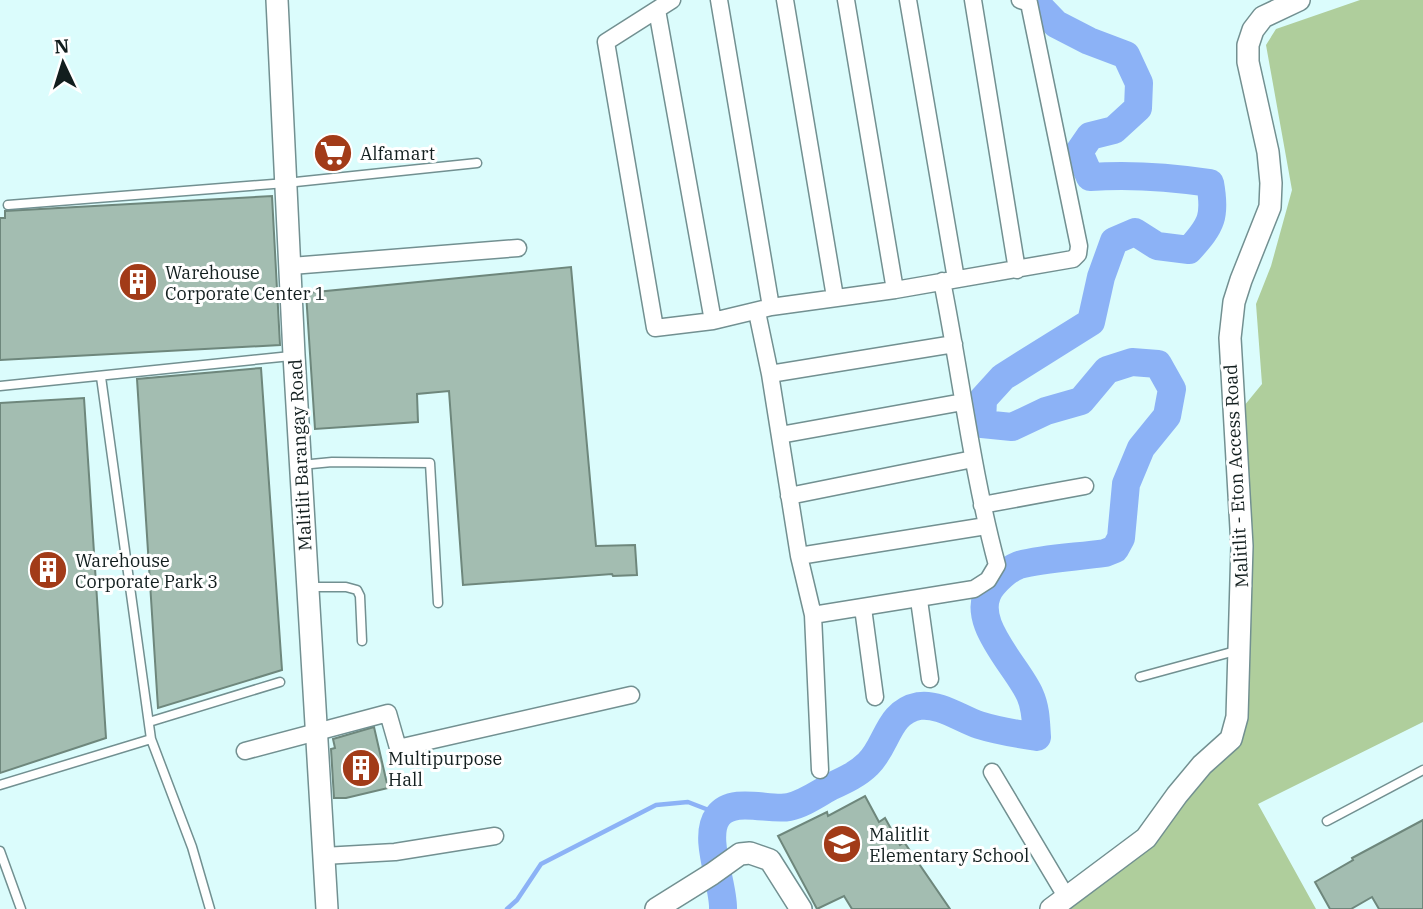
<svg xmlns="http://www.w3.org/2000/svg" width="1423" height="909" viewBox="0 0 1423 909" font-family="'IBM Plex Serif',serif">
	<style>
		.green { fill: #afce9c }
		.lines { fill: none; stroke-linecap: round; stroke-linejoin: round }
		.stream { stroke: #8cb2f6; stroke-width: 4.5 }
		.river { stroke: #8cb2f6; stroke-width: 28 }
		.building { fill: #a3bdb1; stroke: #6e877c; stroke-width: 2 }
		.service-casing { stroke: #729091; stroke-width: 11 }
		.minor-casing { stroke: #729091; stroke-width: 19 }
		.tertiary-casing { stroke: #729091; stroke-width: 24 }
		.service { stroke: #fff; stroke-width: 8 }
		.minor { stroke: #fff; stroke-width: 16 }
		.tertiary { stroke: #fff; stroke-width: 21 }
		.labels { text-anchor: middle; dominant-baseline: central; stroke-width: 6; stroke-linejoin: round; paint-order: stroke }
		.poi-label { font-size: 18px; fill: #121e1e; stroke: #fff; text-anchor: start }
		.street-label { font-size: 18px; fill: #121e1e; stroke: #fff }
	</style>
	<rect width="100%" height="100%" fill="#dbfcfc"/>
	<path class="green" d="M1360,0H1423V722L1258,804L1316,909H1058L1239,742L1246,692L1251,623L1244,406L1262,384L1256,304L1271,266L1292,190L1266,45L1276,29Z"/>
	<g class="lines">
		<path class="stream" d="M507,909L517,900L541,864L656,805L688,802L719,814"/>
		<path class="river" d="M723,909C724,884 702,837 718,816C733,796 769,811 789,807C804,804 819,793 832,786C845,780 858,774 868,764C888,745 887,712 919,706C939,703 961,719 979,725C998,731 1017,734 1037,737C1036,723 1036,708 1030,695C1018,666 964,618 993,585C1000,577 1008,569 1019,565C1044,558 1078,557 1105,553L1115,549L1121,538L1126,484L1141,448L1167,416L1172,389L1158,364L1132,362L1107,370L1081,401L1046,411L1012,427L982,424L983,399L1003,377L1091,322L1101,277L1114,241L1135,232L1157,246L1189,250C1212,225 1216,216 1210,183C1170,177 1131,174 1090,177L1079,152L1090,136L1114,130L1138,108L1139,83L1126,55L1089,41L1056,24L1033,0"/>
	</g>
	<path class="building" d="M272,196L280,345L0,360V218H5V211Z
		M571,267L596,546L635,545L637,575L613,576L612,574L463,585L449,391L417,394L418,422L315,429L306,293Z
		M261,368L282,670L158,708L137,379Z
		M84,398L106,738L0,773V403Z
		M374,727L388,788L346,798H334L331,749L335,748L333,739Z
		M865,796L879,822L885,818L900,845L904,842L950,909H852L844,896L817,909L778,836L827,812L828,816Z
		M1423,820V909H1379L1372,897L1351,909H1330L1315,882L1353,860L1352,858Z"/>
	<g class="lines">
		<g class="service-casing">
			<path id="service" d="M8,205L286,183L477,163
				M101,377L151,739
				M0,386L291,356
				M301,465L332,462L430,463L438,603
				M311,587H346L357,590L360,596L362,641
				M1140,677L1239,650
				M149,722L280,682
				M0,785L151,739L192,847L210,909
				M1327,821L1423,770
				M0,851L21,909"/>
		</g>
		<g class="minor-casing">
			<path id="minor" d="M672,0L606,42L655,328L713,321L771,307L895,290L1073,259L1078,254L1079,246L1029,3L1020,0
				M719,0L771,307
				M785,0L835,297
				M846,0L895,290
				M908,0L956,279
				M973,0L1017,270
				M657,10L713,321
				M291,266L518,248
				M757,312L770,374L799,556L813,615L820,770
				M770,374L954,344
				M780,435L963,402
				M789,496L973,459
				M982,505L1085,486
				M799,556L986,526
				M919,600L930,679
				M863,608L875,697
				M813,615L974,589L988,580L997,565C972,472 961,376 942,281
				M245,751L388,713L398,748L631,695
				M992,772L1067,898
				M323,856L395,852L495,836"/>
		</g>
		<g class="tertiary-casing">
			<path id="tertiary" d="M277,0L294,355L327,909
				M656,909L712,874L740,854L750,853L770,860L801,909
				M1051,909L1146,838L1177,795L1202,765L1231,739L1237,717L1242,546L1230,338L1234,302L1241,280L1270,207L1271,183L1268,152L1248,62V45L1253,30L1263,17L1299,0"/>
		</g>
		<use href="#service" class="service"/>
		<use href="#minor" class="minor"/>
		<use href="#tertiary" class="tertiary"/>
	</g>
	<defs>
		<g id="supermarket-disc" transform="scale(2.0125)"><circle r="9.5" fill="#a23b18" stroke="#fff"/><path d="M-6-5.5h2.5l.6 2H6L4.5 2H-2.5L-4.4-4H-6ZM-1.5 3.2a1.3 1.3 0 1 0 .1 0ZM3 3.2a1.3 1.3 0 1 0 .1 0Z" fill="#fff"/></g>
		<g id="building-disc" transform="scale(2.0125)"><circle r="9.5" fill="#a23b18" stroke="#fff"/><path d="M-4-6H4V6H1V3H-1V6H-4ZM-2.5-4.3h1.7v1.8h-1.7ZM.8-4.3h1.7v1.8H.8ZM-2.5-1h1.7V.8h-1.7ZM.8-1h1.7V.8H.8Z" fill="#fff"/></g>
		<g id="school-disc" transform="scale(2.0125)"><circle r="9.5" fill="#a23b18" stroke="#fff"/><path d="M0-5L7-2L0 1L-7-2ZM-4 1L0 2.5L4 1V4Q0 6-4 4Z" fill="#fff"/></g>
	</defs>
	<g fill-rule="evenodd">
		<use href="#supermarket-disc" x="333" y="153"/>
		<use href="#building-disc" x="138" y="282"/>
		<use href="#building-disc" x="48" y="570"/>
		<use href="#building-disc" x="361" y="768"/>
		<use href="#school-disc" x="842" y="844"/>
	</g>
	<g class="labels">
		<g class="poi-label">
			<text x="360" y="153">Alfamart</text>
			<text x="165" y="272">Warehouse<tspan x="165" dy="21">Corporate Center 1</tspan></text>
			<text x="75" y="560">Warehouse<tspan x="75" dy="21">Corporate Park 3</tspan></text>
			<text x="388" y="758">Multipurpose<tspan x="388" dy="21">Hall</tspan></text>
			<text x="869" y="834">Malitlit<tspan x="869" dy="21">Elementary School</tspan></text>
		</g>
		<g class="street-label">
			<text transform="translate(300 455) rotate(-93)">Malitlit Barangay Road</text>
			<text transform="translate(1236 476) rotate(-93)">Malitlit - Eton Access Road</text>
		</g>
	</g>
	<g transform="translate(63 63) rotate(356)" stroke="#ffffff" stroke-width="5" paint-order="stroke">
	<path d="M0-5L12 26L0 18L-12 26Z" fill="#121e1e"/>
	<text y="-10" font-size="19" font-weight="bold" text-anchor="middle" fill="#121e1e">N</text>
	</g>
</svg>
